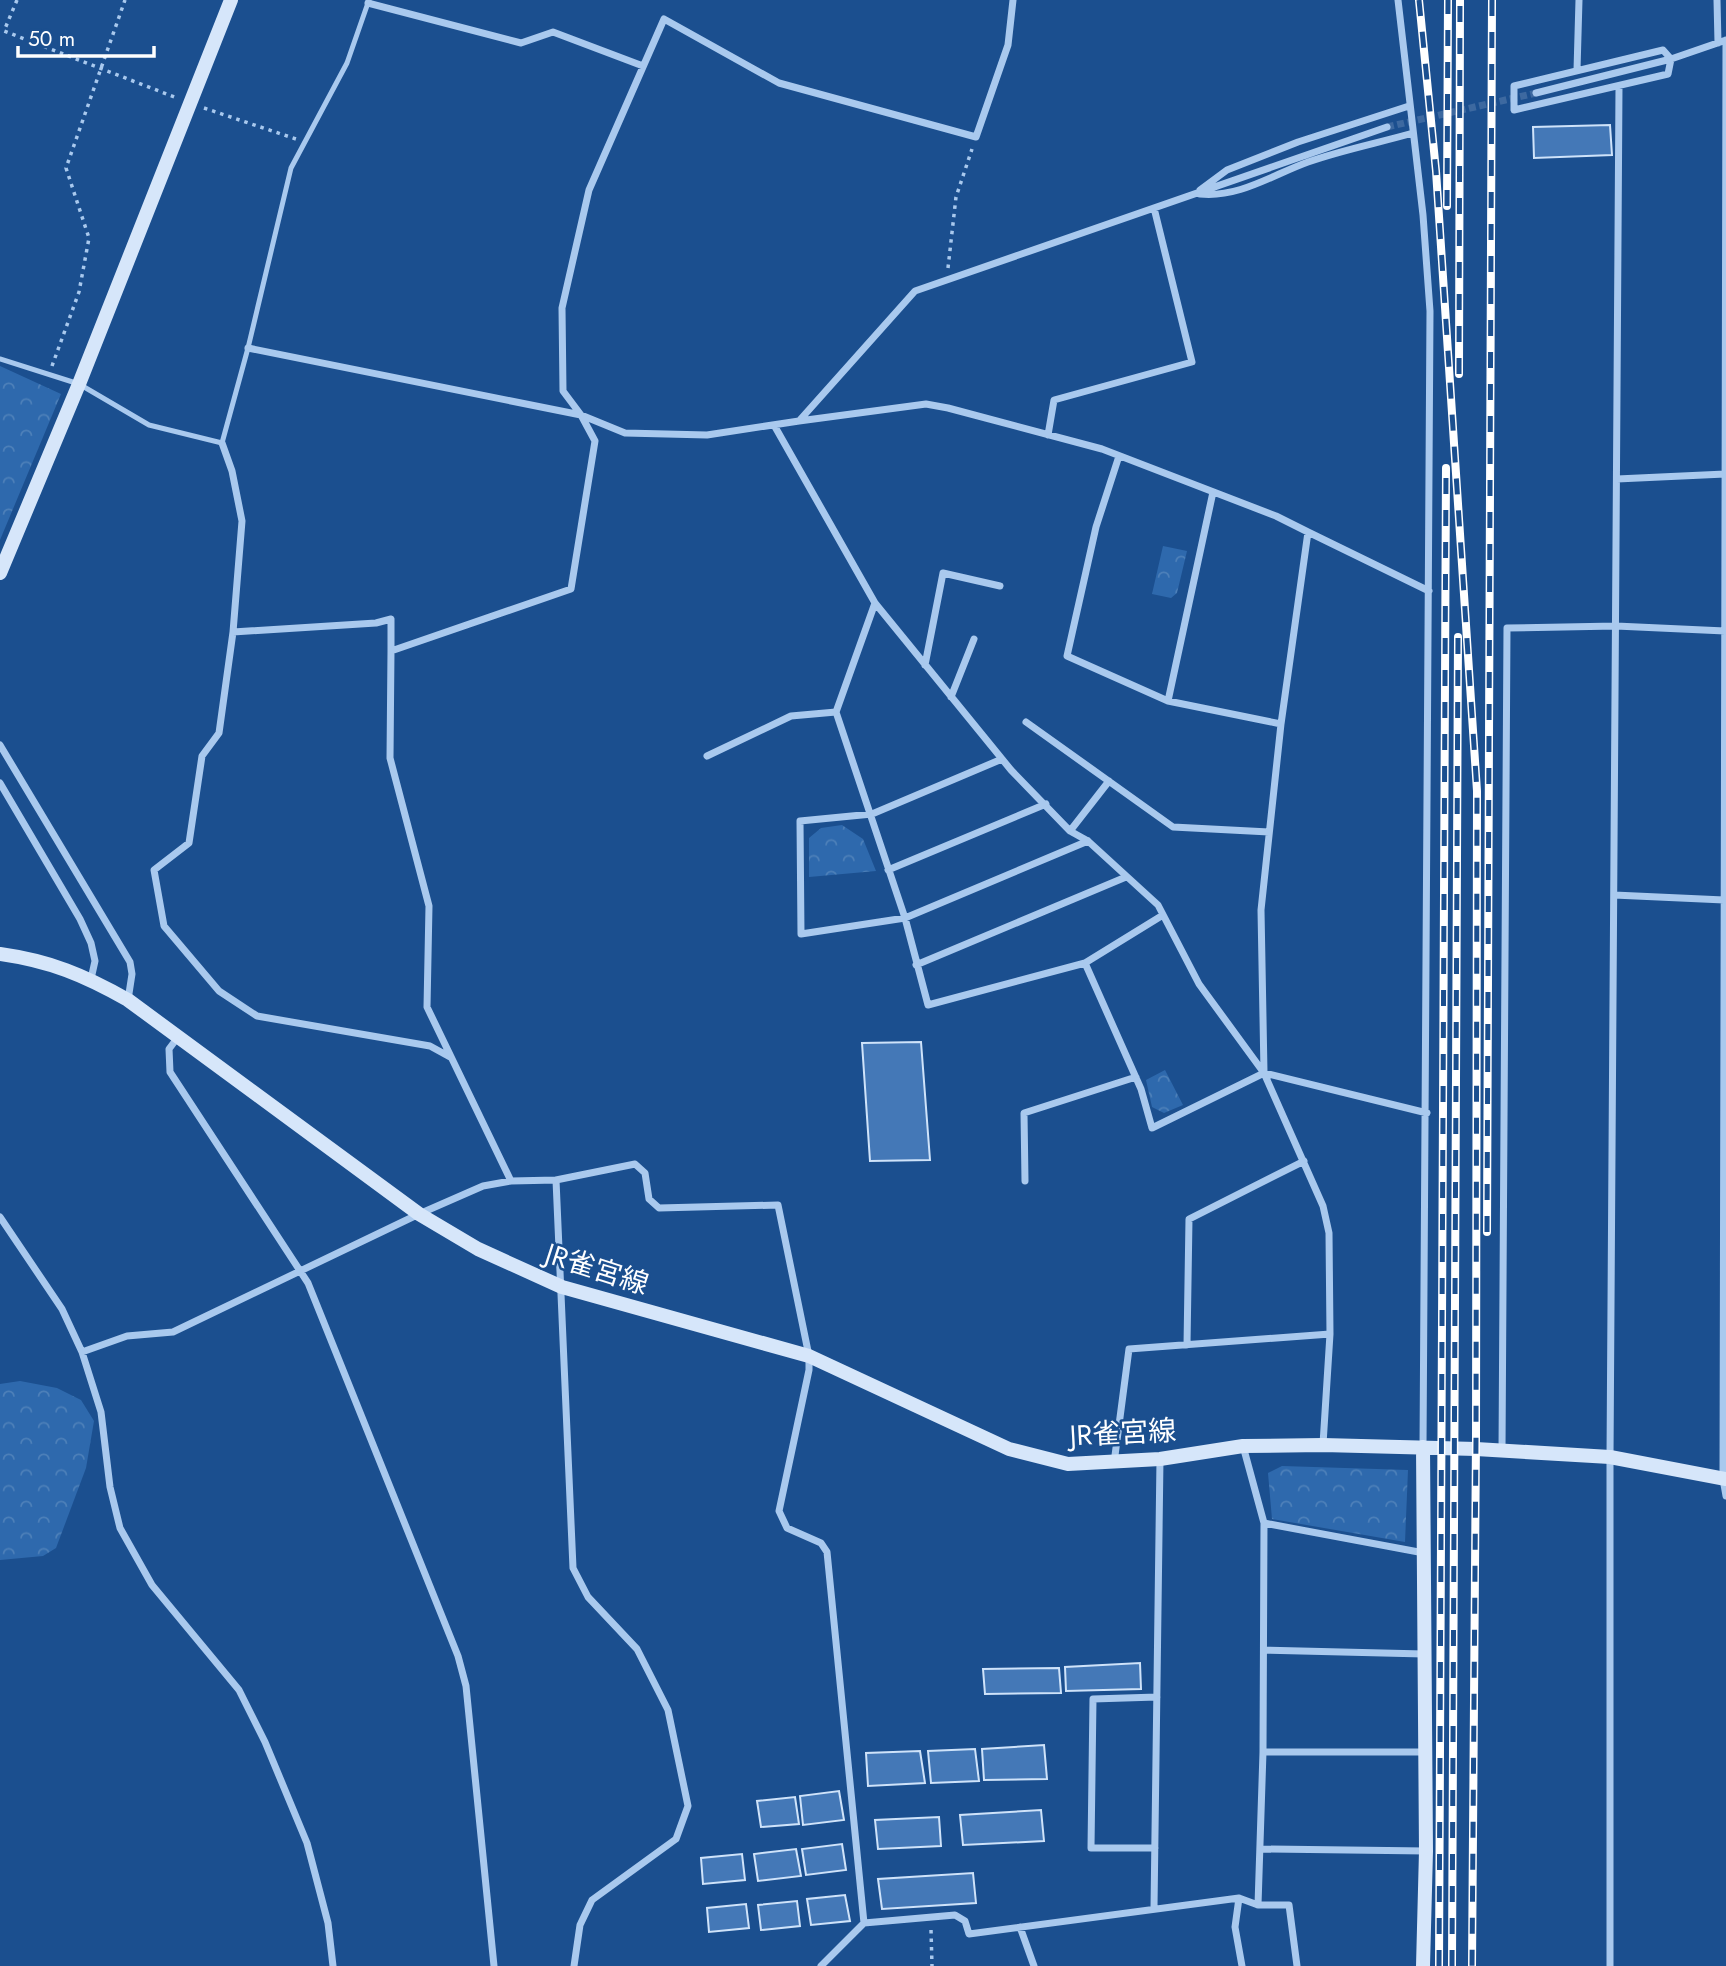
<svg xmlns="http://www.w3.org/2000/svg" width="1726" height="1966" viewBox="0 0 1726 1966" font-family="Jost,'Noto Sans JP',sans-serif">
	<style>
		.forest { fill: url(#forest-crowns) }
		.building { fill: #4478b7; stroke: #cfe3fa; stroke-width: 2 }
		.lines { fill: none; stroke-linecap: round; stroke-linejoin: round }
		.street-tunnel { stroke: #3d69a0; stroke-width: 7; stroke-dasharray: 7 3.5; stroke-linecap: butt }
		.path { stroke: #a9c9ee; stroke-width: 3.5; stroke-dasharray: 3.5 5; stroke-linecap: butt }
		.lane { stroke: #a9c9ee; stroke-width: 5 }
		.street { stroke: #a9c9ee; stroke-width: 7 }
		.secondary { stroke: #d6e6fa; stroke-width: 14 }
		.rail-casing { stroke: #fff; stroke-width: 8 }
		.rail { stroke: #1b4f8f; stroke-width: 5; stroke-dasharray: 16; stroke-linecap: butt }
		.labels { text-anchor: middle; dominant-baseline: central; stroke-width: 5; stroke-linejoin: round; paint-order: stroke }
		.street-label { font-size: 28px; fill: #fff; stroke: #1b4f8f }
	</style>
	<defs>
		<pattern id="forest-crowns" width="20" height="18" patternUnits="userSpaceOnUse" patternTransform="scale(1.75)"><rect width="20" height="18" fill="#2e69ad"/><path d="M2 6a3 3 0 1 1 6 0M12 15a3 3 0 1 1 6 0" fill="none" stroke="#4d80b9"/></pattern>
	</defs>
	<rect width="100%" height="100%" fill="#1b4f8f"/>
	<path class="forest" d="M0,366L61,394L0,540Z
		M1163,546L1187,551L1177,593L1171,598L1152,594Z
		M842,825L863,839L876,871L809,877V838L821,828Z
		M1165,1070L1183,1105L1164,1113L1152,1107L1146,1080Z
		M20,1381L57,1388L81,1400L94,1421L86,1468L56,1548L43,1556L0,1560V1384Z
		M1282,1466L1408,1470L1405,1542L1272,1519L1268,1473Z"/>
	<path class="building" d="M1610,125L1612,155L1534,158L1533,127Z
		M921,1042L930,1160L870,1161L862,1043Z
		M1140,1663L1141,1689L1066,1691L1065,1667Z
		M1059,1668L1061,1693L985,1694L983,1669Z
		M1044,1745L1047,1779L984,1780L982,1749Z
		M975,1749L979,1781L931,1783L928,1751Z
		M920,1751L925,1783L868,1786L866,1753Z
		M839,1791L844,1820L803,1825L800,1796Z
		M795,1797L799,1824L761,1827L757,1801Z
		M1041,1810L1044,1841L963,1845L960,1815Z
		M939,1817L941,1846L878,1849L875,1820Z
		M842,1844L846,1870L806,1875L802,1849Z
		M796,1849L801,1876L758,1881L754,1854Z
		M742,1854L745,1880L703,1884L701,1858Z
		M973,1873L976,1903L882,1909L878,1879Z
		M845,1895L850,1921L811,1925L807,1899Z
		M797,1901L800,1926L761,1930L758,1905Z
		M746,1904L749,1928L709,1932L707,1908Z"/>
	<g class="lines">
		<path class="street-tunnel" d="M1387,127L1536,93"/>
		<path class="path" d="M17,0L4,31L177,98
			M204,108L296,139
			M948,268L956,197L972,149
			M52,366L79,292L89,238L66,168L125,0
			M931,1930L932,1966"/>
		<path class="lane" d="M0,359L79,384L149,425L222,443L248,348L291,168L347,63L369,0"/>
		<path class="street" d="M1398,0L1423,215L1430,311L1423,1447
			M1717,0L1718,43
			M368,3L521,43L553,32L643,66
			M1726,40L1723,1479L1726,1496
			M1663,50L1671,59L1668,74L1514,110V86Z
			M1577,70L1579,0
			M1536,93L1671,59L1726,40
			M1200,190L1227,170L1298,142L1409,106
			M1200,194C1239,198 1272,175 1308,162C1342,150 1378,143 1413,133
			M248,348L581,415L625,433L707,435L799,421L915,291L1387,127
			M799,421L926,404L948,408L1102,449L1276,516L1308,532L1281,724L1261,910L1264,1072
			M774,425L875,603L1011,770L1070,831L1088,841L1158,905L1199,984L1264,1073L1323,1206L1329,1233L1330,1334L1323,1444
			M1048,435L1054,400L1192,362L1154,208
			M222,443L232,471L242,521L233,632L219,733L202,756L189,843L154,870L164,926L219,991L257,1016L430,1046L450,1057
			M1119,456L1096,527L1067,656L1168,701L1281,724
			M1617,479L1725,474
			M1308,532L1429,591
			M875,603L836,712L905,918L928,1005L1085,963
			M233,632L376,623L391,619V651
			M925,665L943,573L1000,586
			M951,697L974,639
			M1168,701L1213,492
			M1026,722L1173,827L1269,832
			M0,745L130,962L132,974L128,1000
			M707,756L791,716L836,712
			M1002,759L872,814L800,821L801,934L905,918L1088,841
			M0,783L80,919L91,943L95,961L91,979
			M1070,831L1109,781
			M888,870L1046,804
			M1614,895L1724,900
			M1163,915L1085,963L1141,1089L1152,1128L1264,1073L1427,1113
			M916,965L1126,877
			M178,1037L169,1049L170,1072L308,1283L458,1656L466,1686L494,1966
			M556,1180L635,1164L645,1173L649,1199L659,1208L778,1205L809,1356V1370L779,1511L787,1528L821,1543L827,1552L864,1923
			M1025,1181L1024,1113L1136,1077
			M0,1217L62,1309L82,1352L101,1412L110,1487L120,1528L152,1585L239,1690L265,1742L307,1843L328,1923L333,1966
			M1187,1345L1189,1219L1304,1161
			M82,1352L127,1336L173,1332L419,1214L483,1186L511,1181
			M1502,1451L1507,628L1616,626L1725,631
			M1114,1463L1129,1349L1330,1334
			M1264,1523L1424,1553
			M1264,1650L1424,1654
			M1263,1752H1425
			M1155,1848H1091L1093,1699L1157,1697
			M1260,1849L1426,1851
			M1258,1905H1289L1297,1966
			M1154,1908L1160,1459
			M1020,1927L1034,1966
			M574,1966L580,1925L592,1900L676,1839L688,1806L668,1710L637,1649L588,1597L573,1568L556,1180L511,1181L427,1007L429,906L390,758L391,651L571,589L595,441L581,415L563,391L562,308L589,190L664,19L779,83L976,137L1008,45L1013,0
			M821,1966L864,1923L955,1915L965,1921L969,1934L1239,1898
			M1242,1966L1235,1927L1239,1898L1258,1905L1263,1752L1264,1523L1243,1446
			M1610,1966V1457L1619,87"/>
		<path class="secondary" d="M0,573L79,384L231,0
			M0,954C50,961 84,975 128,1000L419,1214L478,1249L562,1287L809,1356L1009,1449L1068,1464L1160,1459L1243,1446L1323,1445L1476,1449L1610,1457L1726,1479
			M1423,1447L1426,1851L1423,1966"/>
		<g class="rail-casing">
			<path id="rail" d="M1419,0L1436,171L1477,791L1476,1438L1472,1966
				M1447,206L1448,0
				M1459,374L1460,0
				M1487,1232L1492,0
				M1439,1966L1446,468
				M1452,1966L1458,637"/>
		</g>
		<use href="#rail" class="rail"/>
	</g>
	<g class="labels">
		<g class="street-label">
			<text transform="translate(597 1269) rotate(18)">JR雀宮線</text>
			<text transform="translate(1123 1433) rotate(-3)">JR雀宮線</text>
		</g>
	</g>
	<path d="M18 46v10h136v-10" fill="none" stroke="#ffffff" stroke-width="3.5"/>
	<text x="28" y="46" font-size="21" fill="#ffffff" stroke="#1b4f8f" stroke-width="5" paint-order="stroke">50 m</text>
</svg>
